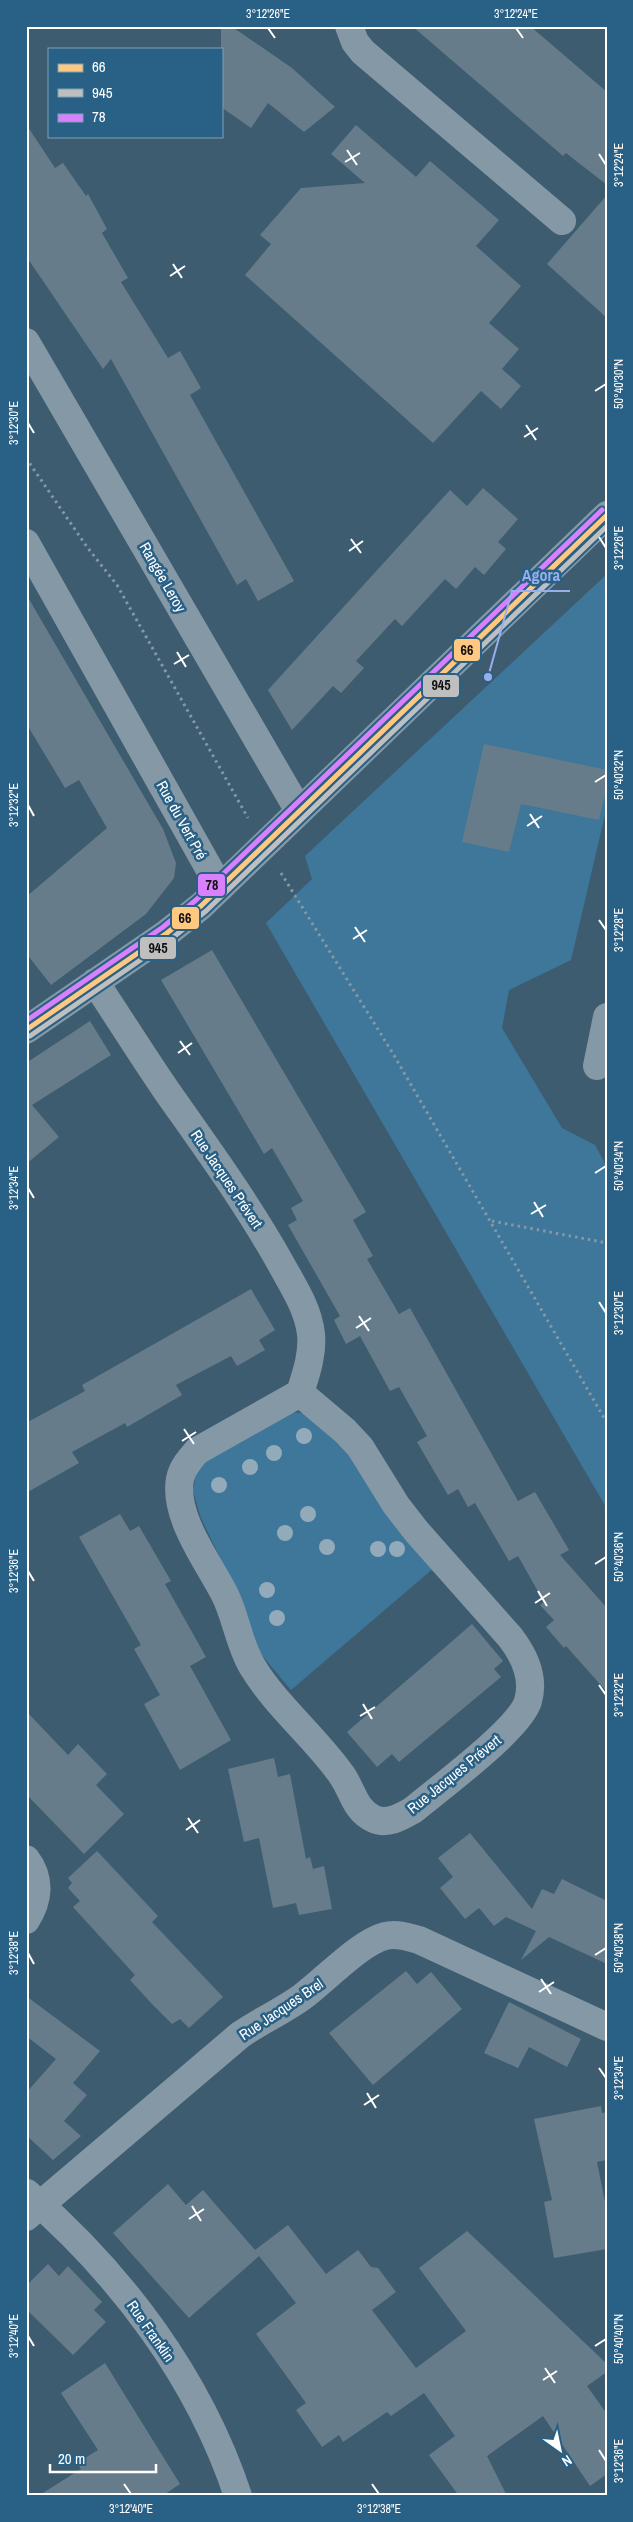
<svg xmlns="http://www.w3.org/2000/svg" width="633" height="2522" viewBox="0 0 633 2522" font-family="'Archivo Narrow',sans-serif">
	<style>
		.green { fill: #3e779a }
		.building { fill: #667c8a }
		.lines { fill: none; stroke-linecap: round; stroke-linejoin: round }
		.path { stroke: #8498a6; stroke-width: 3; stroke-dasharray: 2.5 4; stroke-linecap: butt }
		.minor { stroke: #8498a6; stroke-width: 28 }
		.bus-1-casing { stroke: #296085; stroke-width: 9 }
		.bus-2-casing { stroke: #296085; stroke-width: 9 }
		.bus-3-casing { stroke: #296085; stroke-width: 9 }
		.bus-1 { stroke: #ffc880; stroke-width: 5 }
		.bus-2 { stroke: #bfbfbf; stroke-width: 5 }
		.bus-3 { stroke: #d980ff; stroke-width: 5 }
		.tree { fill: #92aaba }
		.ticks { fill: none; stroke: #fff; stroke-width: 2 }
		.labels { text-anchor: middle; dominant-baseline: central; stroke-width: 5; stroke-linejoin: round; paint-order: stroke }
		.street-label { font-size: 15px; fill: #fff; stroke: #296085 }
		.leader { fill: none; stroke: #99afed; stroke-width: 2 }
		.callout-dot { fill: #99afed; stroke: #296085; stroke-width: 2 }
		.callout-label { font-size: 16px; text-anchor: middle; font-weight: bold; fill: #99afed; stroke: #296085; stroke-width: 5; stroke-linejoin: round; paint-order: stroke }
		.line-badge { stroke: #296085; stroke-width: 2 }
		.pale-badge-label { font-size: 14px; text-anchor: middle; font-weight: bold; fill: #111 }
		.neatline { fill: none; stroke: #fff; stroke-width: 2 }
		.ticks-label { font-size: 12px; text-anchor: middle; fill: #fff }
	</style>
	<rect width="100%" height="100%" fill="#3e5c70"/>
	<path class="green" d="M607,574V806L571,960L509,990L502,1028L562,1128L595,1145L607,1167V1509L266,923L312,879L305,856Z
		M291,1412L310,1414L332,1429L435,1567L291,1690L260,1653L247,1614L201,1518L193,1491L196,1473L205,1459Z"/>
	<path class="building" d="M221,26H231L292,68L335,107L304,132L268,103L251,128L221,107Z
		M412,26H530L607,92V185L566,153L563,156Z
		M26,124L55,168L63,163L86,196L88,194L107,229L102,233L128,278L121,282L168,358L180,351L201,388L190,395L294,581L258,601L246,579L237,585L111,359L103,369L26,256Z
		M356,125L416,177L430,161L499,220L476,246L521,286L489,323L519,349L502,369L521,386L501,409L481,391L433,443L245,275L271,244L260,235L301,188L365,183L331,154Z
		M607,195V318L547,264Z
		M483,488L518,519L498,542L506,549L484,575L475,567L456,589L445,579L402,626L395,619L356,661L364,668L352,681L341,693L333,686L292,730L268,690L450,490L467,506Z
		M26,594L163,829L176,863L174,878L146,914L51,985L26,953V897L107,828L79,780L65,788L26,723Z
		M484,744L607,770V786L599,820L521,804L509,852L462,842Z
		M212,950L366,1212L353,1220L373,1256L367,1259L399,1314L410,1308L518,1501L535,1492L569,1550L560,1555L607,1608V1692L566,1646L564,1648L546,1627L554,1620L540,1605L544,1602L518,1556L509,1561L475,1503L468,1507L458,1489L448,1495L417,1442L427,1436L399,1387L390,1391L360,1336L346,1344L334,1320L340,1316L288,1225L297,1220L291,1208L303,1201L272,1148L264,1154L161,980Z
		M90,1021L111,1055L32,1105L59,1137L26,1164V1063Z
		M251,1289L275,1330L259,1340L265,1350L237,1366L231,1356L176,1385L182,1395L127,1427L125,1423L72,1452L79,1463L26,1493V1423L85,1391L82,1385Z
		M120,1514L130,1531L139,1526L171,1581L165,1584L206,1657L190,1666L231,1740L180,1770L144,1704L160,1695L134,1649L141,1645L79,1537Z
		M472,1624L503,1661L494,1669L501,1677L399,1762L392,1754L377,1767L347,1732Z
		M26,1711L68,1755L78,1744L107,1774L96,1785L124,1814L84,1854L26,1794Z
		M274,1758L278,1777L290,1774L306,1859L310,1857L313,1869L324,1866L332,1909L299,1915L296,1903L273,1908L259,1838L244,1842L228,1769Z
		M470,1833L532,1909L542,1889L554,1894L562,1879L607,1901V1964L549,1937L521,1960L536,1931L506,1917L494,1926L479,1908L465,1919L440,1888L453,1877L438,1858Z
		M97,1851L158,1916L152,1922L223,1997L189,2028L180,2019L172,2024L152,2004L130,1980L135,1975L73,1907L80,1901L68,1888L72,1883L68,1878Z
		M406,1971L417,1984L431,1972L462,2009L373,2085L329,2033Z
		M26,1996L100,2051L73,2083L87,2095L64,2121L81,2136L53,2160L26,2135V2093L56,2059L26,2036Z
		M509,2002L581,2039L567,2067L529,2047L518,2068L484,2053Z
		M601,2106L602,2113L607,2112V2160L597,2162L607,2212V2249L554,2258L544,2202L552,2200L534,2119Z
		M168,2184L186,2205L203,2190L255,2250L288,2225L326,2274L358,2250L371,2267L378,2268L396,2292L372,2310L416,2368L466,2331L419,2268L467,2231L607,2364V2372L587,2386L607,2414V2474L590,2486L543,2416L487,2456L507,2496H459L429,2455L455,2436L424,2393L391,2416L387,2412L343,2442L339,2435L322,2447L296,2410L306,2403L256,2334L296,2303L259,2256L189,2318L113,2233Z
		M48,2264L59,2276L68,2266L102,2302L94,2310L106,2322L73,2355L26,2309V2286Z
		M105,2363L180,2484L162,2496H38L81,2469L77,2463L98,2450L61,2393Z"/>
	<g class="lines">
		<path class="path" d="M26,458L87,547L117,585L248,818
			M281,873L392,1052L607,1423
			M492,1221L607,1243"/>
		<path class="minor" d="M349,26L355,42L363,52L562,221
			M26,342L299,811
			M26,543L220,888
			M95,982C119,1018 142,1055 166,1090C206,1147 247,1203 281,1264C293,1286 308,1308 311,1334C313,1354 306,1374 300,1393L197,1451C190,1459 182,1468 180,1479C173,1517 209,1563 225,1595C236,1617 239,1644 252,1666C276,1706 314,1736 341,1774C353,1790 354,1810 374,1819C387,1825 401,1817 413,1810C438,1789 520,1729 528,1701C535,1677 524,1655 510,1637L417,1532L396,1505L360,1447L345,1431L300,1393
			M26,1030L167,933L201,906L607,515
			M597,1066L607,1017
			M26,1859C41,1879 39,1900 26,1920
			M27,2193C121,2274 199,2378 238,2496
			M26,2217L240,2035C260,2021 283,2011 302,1997C325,1980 359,1943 385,1936C396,1933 409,1937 419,1940L607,2027"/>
		<g class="bus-1-casing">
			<path id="bus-1" d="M26,1030L167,933L201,906L607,515"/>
		</g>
		<g class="bus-2-casing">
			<path id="bus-2" d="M30,1036L171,939L206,911L607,526"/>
		</g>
		<g class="bus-3-casing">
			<path id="bus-3" d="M26,1021L163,927L196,900L602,510"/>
		</g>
		<use href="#bus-1" class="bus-1"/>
		<use href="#bus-2" class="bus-2"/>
		<use href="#bus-3" class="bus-3"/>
	</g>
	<g class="tree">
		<circle cx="304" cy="1436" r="8"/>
		<circle cx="274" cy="1453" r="8"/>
		<circle cx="250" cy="1467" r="8"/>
		<circle cx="219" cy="1485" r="8"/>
		<circle cx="308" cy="1514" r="8"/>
		<circle cx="285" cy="1533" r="8"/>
		<circle cx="327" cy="1547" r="8"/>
		<circle cx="378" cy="1549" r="8"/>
		<circle cx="397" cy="1549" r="8"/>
		<circle cx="267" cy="1590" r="8"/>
		<circle cx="277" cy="1618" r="8"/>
	</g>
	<path class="ticks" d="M268,28L275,38M516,28L523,38M347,150L357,165M599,154L606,165M345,162L360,153M173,264L182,278M170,276L185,266M595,391L606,384M28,423L34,433M526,425L536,440M524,437L538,428M599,537L606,548M351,539L361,553M349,551L363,541M177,652L186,667M174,664L189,655M595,782L606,775M28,805L34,816M530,814L539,828M527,826L542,816M599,920L606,930M355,927L365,942M353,939L367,930M180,1041L190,1055M178,1053L192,1043M595,1173L606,1166M28,1188L34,1198M534,1202L543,1217M531,1214L546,1205M599,1302L606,1313M359,1316L369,1331M356,1328L371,1318M184,1429L194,1444M182,1441L196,1432M595,1564L606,1557M28,1571L34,1581M538,1591L547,1606M535,1603L550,1593M599,1685L606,1695M363,1704L372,1719M360,1716L375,1707M188,1818L198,1833M186,1830L200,1820M28,1953L34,1964M595,1955L606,1948M541,1979L551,1994M539,1992L554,1982M599,2068L606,2078M367,2093L376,2108M364,2105L379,2095M192,2206L201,2221M189,2219L204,2209M28,2336L34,2346M595,2346L606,2339M545,2368L555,2383M543,2380L557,2371M599,2450L606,2461M124,2484L131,2494M372,2484L379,2494"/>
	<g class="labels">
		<g class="street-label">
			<text transform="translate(163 577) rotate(60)">Rangée Leroy</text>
			<text transform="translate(182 820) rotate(61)">Rue du Vert Pré</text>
			<text transform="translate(227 1179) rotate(56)">Rue Jacques Prévert</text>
			<text transform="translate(454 1774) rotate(-39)">Rue Jacques Prévert</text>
			<text transform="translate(281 2009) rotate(-34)">Rue Jacques Brel</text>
			<text transform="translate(151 2331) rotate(55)">Rue Franklin</text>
		</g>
	</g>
	<path class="leader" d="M488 677L512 591H570"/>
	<circle class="callout-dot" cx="488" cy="677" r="5"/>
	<g class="callout-label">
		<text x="541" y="581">Agora</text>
	</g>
	<g class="line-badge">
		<rect x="453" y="638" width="28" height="24" rx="5" fill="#ffc880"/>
		<rect x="422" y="674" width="38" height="24" rx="5" fill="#bfbfbf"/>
		<rect x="197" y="873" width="29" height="24" rx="5" fill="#d980ff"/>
		<rect x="171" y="906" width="29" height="24" rx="5" fill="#ffc880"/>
		<rect x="139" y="936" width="38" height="24" rx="5" fill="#bfbfbf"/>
	</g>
	<g class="pale-badge-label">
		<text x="467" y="655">66</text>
		<text x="441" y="690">945</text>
		<text x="212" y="890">78</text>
		<text x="185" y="923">66</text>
		<text x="158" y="953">945</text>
	</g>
	<rect width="633" height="2522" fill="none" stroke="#296085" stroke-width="55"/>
	<rect x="48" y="48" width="175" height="90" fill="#296085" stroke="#7fa0b6"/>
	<rect x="58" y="64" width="25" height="8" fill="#ffc880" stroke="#7fa0b6"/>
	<text x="92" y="72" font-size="15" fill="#ffffff">66</text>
	<rect x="58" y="89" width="25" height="8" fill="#bfbfbf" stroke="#7fa0b6"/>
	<text x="92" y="98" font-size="15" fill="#ffffff">945</text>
	<rect x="58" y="114" width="25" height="8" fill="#d980ff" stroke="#7fa0b6"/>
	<text x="92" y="122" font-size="15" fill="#ffffff">78</text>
	<g transform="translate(560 2450) rotate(147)" stroke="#296085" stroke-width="4" paint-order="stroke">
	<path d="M0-4L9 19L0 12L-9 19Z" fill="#ffffff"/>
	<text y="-8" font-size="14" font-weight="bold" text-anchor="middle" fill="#ffffff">N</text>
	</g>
	<path d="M50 2464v8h106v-8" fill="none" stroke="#ffffff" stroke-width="2.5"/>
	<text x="58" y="2464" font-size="15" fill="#ffffff" stroke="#296085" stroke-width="4" paint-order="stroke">20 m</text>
	<rect x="28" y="28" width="578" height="2466" class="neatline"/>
	<g class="ticks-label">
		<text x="268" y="18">3°12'26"E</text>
		<text x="516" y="18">3°12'24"E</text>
		<text transform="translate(619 165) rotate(-90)" y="4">3°12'24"E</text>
		<text transform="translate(619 384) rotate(-90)" y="4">50°40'30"N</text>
		<text transform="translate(14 423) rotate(-90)" y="4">3°12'30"E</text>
		<text transform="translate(619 548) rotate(-90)" y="4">3°12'26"E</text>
		<text transform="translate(619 775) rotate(-90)" y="4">50°40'32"N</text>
		<text transform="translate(14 805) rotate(-90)" y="4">3°12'32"E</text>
		<text transform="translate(619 930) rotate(-90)" y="4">3°12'28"E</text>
		<text transform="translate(619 1166) rotate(-90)" y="4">50°40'34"N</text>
		<text transform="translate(14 1188) rotate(-90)" y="4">3°12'34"E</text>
		<text transform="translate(619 1313) rotate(-90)" y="4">3°12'30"E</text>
		<text transform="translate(619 1557) rotate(-90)" y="4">50°40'36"N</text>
		<text transform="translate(14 1571) rotate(-90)" y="4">3°12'36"E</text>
		<text transform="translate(619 1695) rotate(-90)" y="4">3°12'32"E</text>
		<text transform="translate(619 1948) rotate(-90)" y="4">50°40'38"N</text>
		<text transform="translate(14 1953) rotate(-90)" y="4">3°12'38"E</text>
		<text transform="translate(619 2078) rotate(-90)" y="4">3°12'34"E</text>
		<text transform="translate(14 2336) rotate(-90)" y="4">3°12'40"E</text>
		<text transform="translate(619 2339) rotate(-90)" y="4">50°40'40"N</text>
		<text transform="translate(619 2461) rotate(-90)" y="4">3°12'36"E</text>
		<text x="131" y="2513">3°12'40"E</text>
		<text x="379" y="2513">3°12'38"E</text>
	</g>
</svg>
